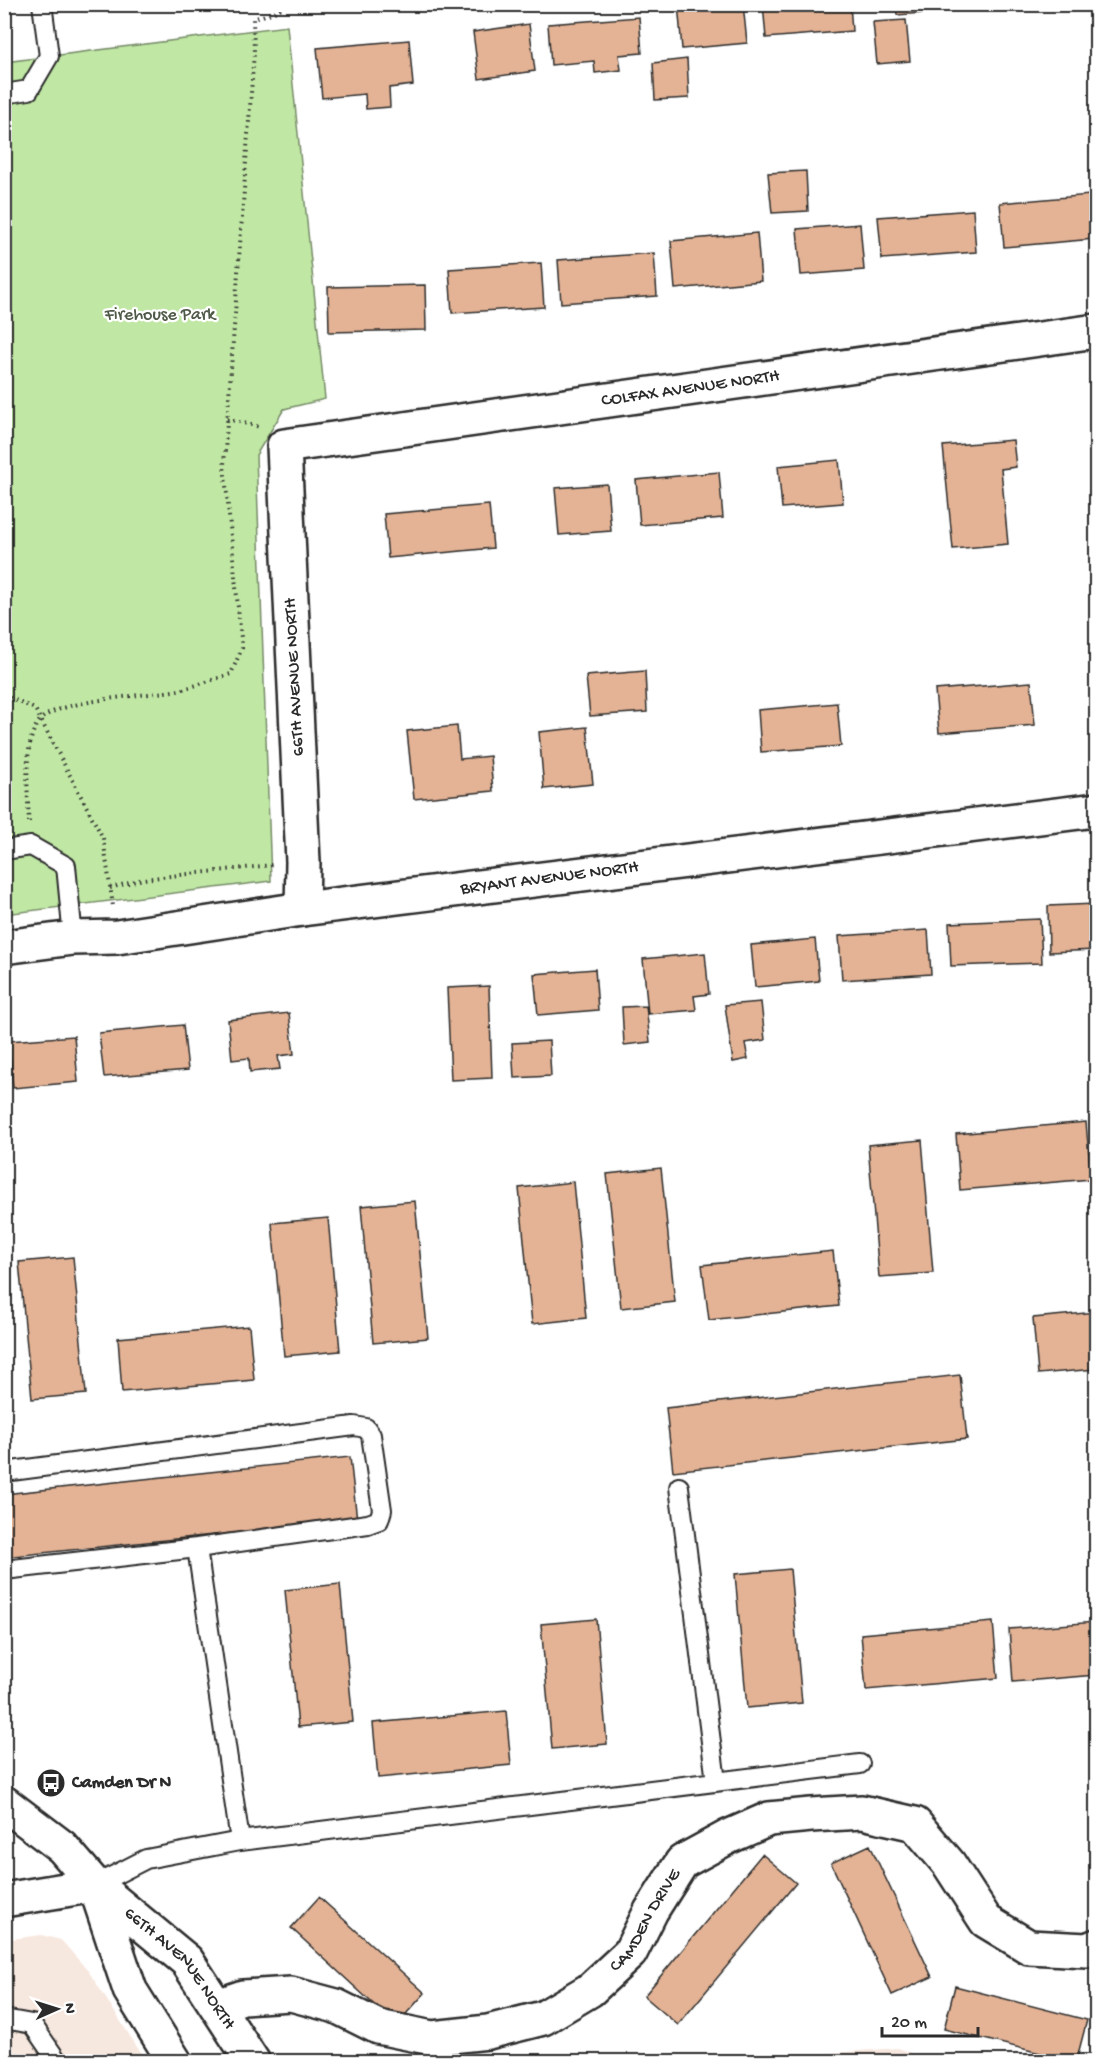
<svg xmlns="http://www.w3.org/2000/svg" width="1101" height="2066" viewBox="0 0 1101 2066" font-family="'Gochi Hand',sans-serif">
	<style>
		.built { fill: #f7e8df }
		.green { fill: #c0e8a4; stroke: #768a68; stroke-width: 1.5 }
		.building { fill: #e4b395; stroke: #2b2b2b; stroke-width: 1.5 }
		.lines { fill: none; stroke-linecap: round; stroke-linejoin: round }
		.service-casing { stroke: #2b2b2b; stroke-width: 22 }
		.minor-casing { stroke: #2b2b2b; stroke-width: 38 }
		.tertiary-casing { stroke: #2b2b2b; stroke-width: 38 }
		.path { stroke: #2b2b2b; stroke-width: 4; stroke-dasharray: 1.5 4.5; stroke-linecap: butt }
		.service { stroke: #fff; stroke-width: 18 }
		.minor { stroke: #fff; stroke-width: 33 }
		.tertiary { stroke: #fff; stroke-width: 33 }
		.labels { text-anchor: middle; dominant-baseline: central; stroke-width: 4.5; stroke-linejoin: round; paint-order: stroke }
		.park-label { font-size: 18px; fill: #505a49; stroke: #fff }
		.street-label { font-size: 18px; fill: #2b2b2b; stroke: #fff }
		.poi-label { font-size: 18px; font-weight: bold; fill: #2b2b2b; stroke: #fff; text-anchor: start }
	</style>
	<rect width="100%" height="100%" fill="#fff"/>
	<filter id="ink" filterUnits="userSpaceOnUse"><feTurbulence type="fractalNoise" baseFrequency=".0167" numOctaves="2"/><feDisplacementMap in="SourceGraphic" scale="12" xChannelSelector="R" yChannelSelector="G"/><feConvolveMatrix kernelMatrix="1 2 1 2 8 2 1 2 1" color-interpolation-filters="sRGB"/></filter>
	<g filter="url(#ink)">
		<path class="built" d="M41,1935L61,1940L89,1972L146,2061H5L4,1940Z
			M898,2048L929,2061H726Z"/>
		<path class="green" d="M287,26L325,399L284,409L256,455L271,881L5,914V62Z"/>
		<path class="building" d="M678,4H743L747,43L682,49Z
			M763,4H850L852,31L766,38Z
			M896,4H964V10L897,15Z
			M639,17L642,53L619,55L621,70L595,73L594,61L551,65L548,24Z
			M906,20L910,61L877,64L873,22Z
			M529,24L535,71L479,79L473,32Z
			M409,40L413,85L389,88L390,107L366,109L365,94L322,98L317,48Z
			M687,59L689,98L655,100L653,63Z
			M806,171L808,211L772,213L768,173Z
			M1090,195L1094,239L1004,247L1000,203Z
			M973,210L976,252L882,259L878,217Z
			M860,224L864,270L801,275L797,229Z
			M757,233L761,281L675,289L671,241Z
			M654,253L657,296L561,303L558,260Z
			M541,263L544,307L452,313L449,269Z
			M425,285L426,330L329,332L328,287Z
			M1013,440L1016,467L1001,469L1008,544L953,549L943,446Z
			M839,460L843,503L782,508L778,466Z
			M719,472L723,518L640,525L636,480Z
			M607,484L611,531L559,535L555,488Z
			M489,505L493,548L388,558L384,514Z
			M645,671L647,712L590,716L586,676Z
			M1031,682L1035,725L939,733L935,690Z
			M837,703L841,746L761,752L758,710Z
			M457,726L460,759L490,756L493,791L414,799L407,731Z
			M587,727L593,784L544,789L539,732Z
			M1096,904V950L1049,952L1048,906Z
			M1040,919L1042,963L951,966L949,923Z
			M928,930L931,974L842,980L839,936Z
			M815,939L819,981L755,987L751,945Z
			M705,953L709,994L694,996L696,1010L648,1014L643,959Z
			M595,969L598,1010L538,1015L534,974Z
			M489,986L492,1078L451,1080L447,988Z
			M761,1002L765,1040L745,1043L748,1059L733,1062L725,1005Z
			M646,1006L650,1042L624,1045L622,1007Z
			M289,1013L294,1054L278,1056L280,1069L250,1072L249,1058L232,1060L228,1020Z
			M183,1025L188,1070L104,1077L99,1033Z
			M74,1036L78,1082L13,1088L9,1041Z
			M549,1041L551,1076L514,1078L512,1043Z
			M1086,1122L1091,1179L960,1190L956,1134Z
			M922,1140L933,1273L879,1277L868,1145Z
			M661,1168L675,1302L621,1308L607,1174Z
			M573,1182L586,1318L532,1324L519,1188Z
			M415,1201L428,1338L373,1343L361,1206Z
			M328,1218L340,1351L284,1356L272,1223Z
			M833,1251L839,1306L709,1320L702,1265Z
			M73,1257L86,1394L32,1399L19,1262Z
			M1096,1312V1369L1038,1374L1033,1318Z
			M249,1326L254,1380L122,1392L118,1338Z
			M960,1375L967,1439L673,1471L666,1408Z
			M350,1457L357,1520L4,1557V1494Z
			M790,1569L802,1703L747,1708L735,1574Z
			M340,1584L353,1722L298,1727L285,1590Z
			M596,1619L607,1744L552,1749L541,1624Z
			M993,1622L998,1678L866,1690L861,1634Z
			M1096,1622V1675L1013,1682L1009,1629Z
			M506,1711L511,1765L378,1778L373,1723Z
			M870,1845L932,1977L892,1995L831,1863Z
			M762,1854L796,1883L678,2025L644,1996Z
			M319,1897L425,1993L396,2025L291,1928Z
			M955,1986L1087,2020L1076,2062L944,2029Z"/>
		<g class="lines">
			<g class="service-casing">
				<path id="service" d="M4,94L29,90L49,56L42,4
					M4,850L31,846L66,866L73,938
					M4,1472L354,1426L366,1428L371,1435L382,1510L379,1520L368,1524L197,1548L4,1570
					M679,1487L716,1782
					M240,1841L860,1764
					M95,1885L146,1859L240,1841L197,1548
					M4,2019L32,2024L58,2062"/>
			</g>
			<g class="minor-casing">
				<g id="minor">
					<path id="s1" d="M302,909L303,862L284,446L1096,331"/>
					<path id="s2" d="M4,947L73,938L117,937L302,909L1096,810"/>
					<path d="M4,1900L95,1885"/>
					<path id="s3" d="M217,2006L243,1997L291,1994L336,2006L378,2027L432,2038L488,2032L543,2018L590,1990L630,1953L651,1911L682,1862L728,1837L769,1819L811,1815L862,1812L915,1824L949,1864L986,1921L1029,1947L1087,1950L1096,1946"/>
				</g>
			</g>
			<g class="tertiary-casing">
				<g id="tertiary">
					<path id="s4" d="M4,1803L62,1847L95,1885L187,1961L253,2062"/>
					<path d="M95,1885L130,1990L175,2062"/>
				</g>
			</g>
			<path class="path" d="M227,419L260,427
				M4,695L35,709L103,838L113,906
				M29,822C28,796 22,738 41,719C63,699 146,696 179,690C196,686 214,679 231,674L242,648L224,465L254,52L253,19L277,11L288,4
				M110,888L143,879L272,865"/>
			<use href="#service" class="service"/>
			<use href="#minor" class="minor"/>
			<use href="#tertiary" class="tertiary"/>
		</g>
	</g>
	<defs>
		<g id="bus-disc" transform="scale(1.5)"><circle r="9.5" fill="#2b2b2b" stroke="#fff"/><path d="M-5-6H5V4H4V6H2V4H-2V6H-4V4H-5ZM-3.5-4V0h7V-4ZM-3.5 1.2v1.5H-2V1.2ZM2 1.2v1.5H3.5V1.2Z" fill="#fff"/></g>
	</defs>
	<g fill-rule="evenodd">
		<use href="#bus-disc" x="51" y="1783"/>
	</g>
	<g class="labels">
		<g class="park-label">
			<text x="160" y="315">Firehouse Park</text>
		</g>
		<g class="street-label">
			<text stroke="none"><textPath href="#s1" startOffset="874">COLFAX AVENUE NORTH</textPath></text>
			<text transform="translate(295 677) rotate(-93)">66TH AVENUE NORTH</text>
			<text stroke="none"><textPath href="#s2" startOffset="550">BRYANT AVENUE NORTH</textPath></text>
			<text stroke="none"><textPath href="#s3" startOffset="482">CAMDEN DRIVE</textPath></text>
			<text stroke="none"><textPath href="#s4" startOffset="243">66TH AVENUE NORTH</textPath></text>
		</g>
		<g class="poi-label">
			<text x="72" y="1783">Camden Dr N</text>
		</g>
	</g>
	<rect width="1101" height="2066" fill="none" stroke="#fff" stroke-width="24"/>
	<rect x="12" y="12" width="1077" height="2042" fill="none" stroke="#2b2b2b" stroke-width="2" filter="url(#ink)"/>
	<g transform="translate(57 2009) rotate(87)" stroke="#ffffff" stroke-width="4.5" paint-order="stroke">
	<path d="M0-4.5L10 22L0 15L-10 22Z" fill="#2b2b2b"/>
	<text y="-9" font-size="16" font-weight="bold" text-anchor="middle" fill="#2b2b2b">N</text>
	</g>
	<path d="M882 2027v9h96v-9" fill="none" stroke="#2b2b2b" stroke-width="3"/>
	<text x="891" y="2027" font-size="18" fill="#2b2b2b" stroke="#ffffff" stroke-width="4.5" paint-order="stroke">20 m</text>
</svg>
